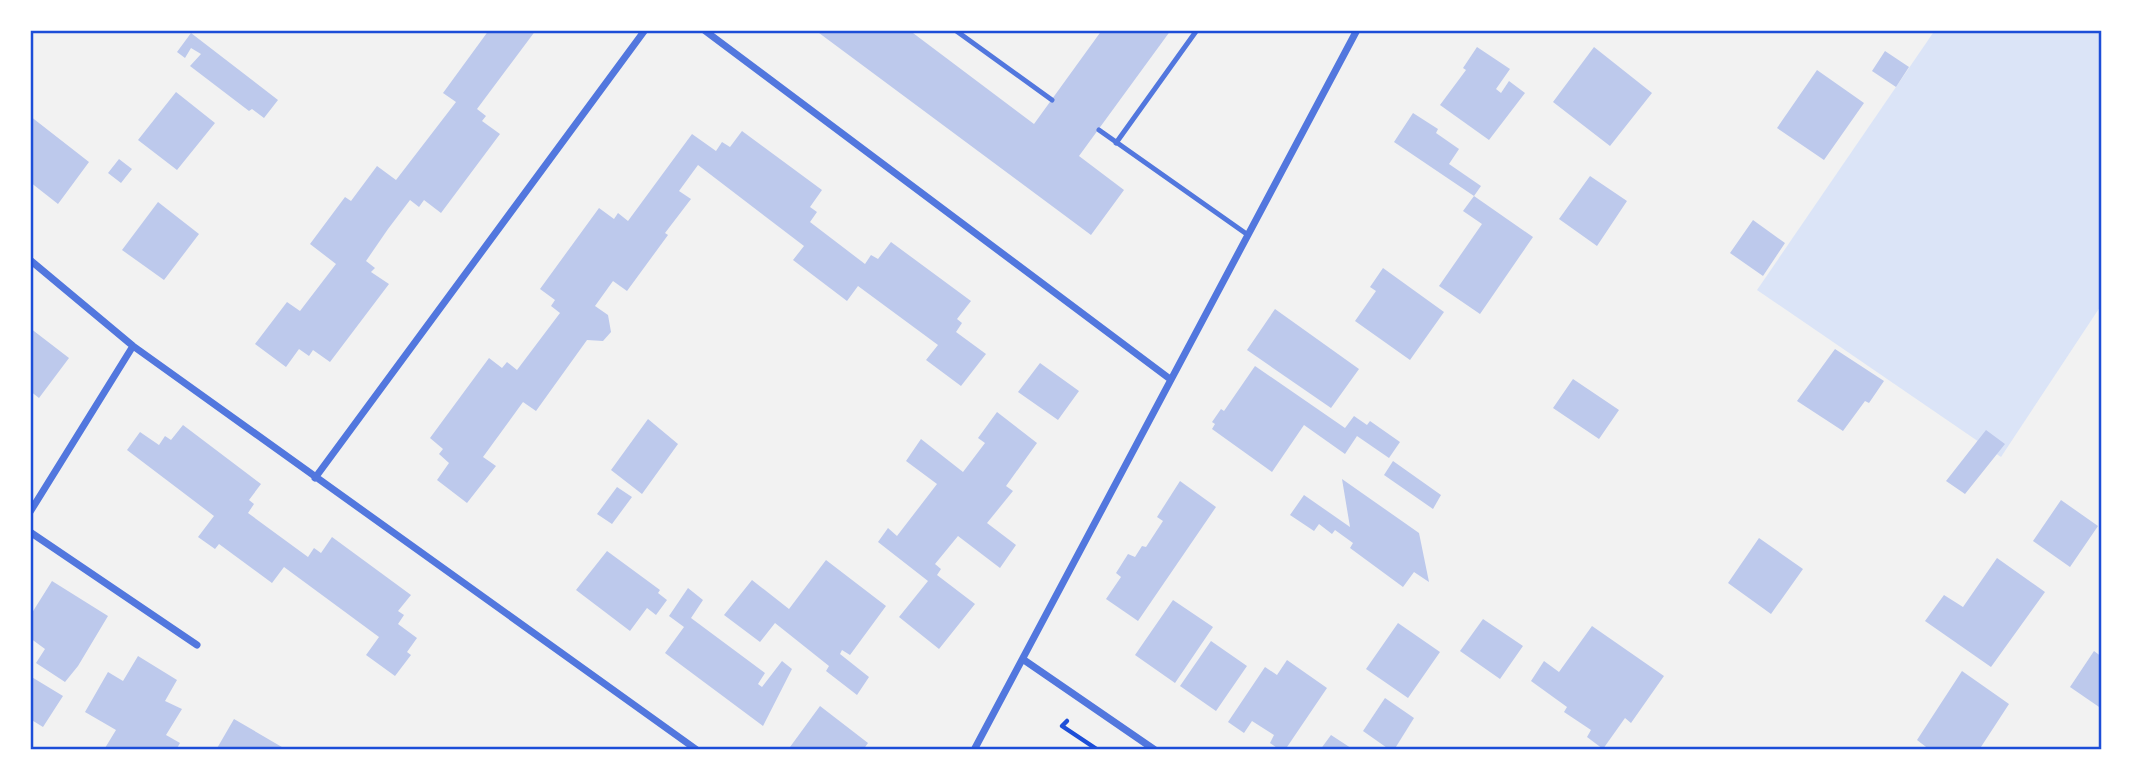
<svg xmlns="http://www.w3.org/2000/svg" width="2132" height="780" viewBox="0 0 2132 780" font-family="'Noto Sans',sans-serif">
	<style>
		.green { fill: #dbe4f7 }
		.building { fill: #bdc9ec }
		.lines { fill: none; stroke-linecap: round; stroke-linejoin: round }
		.path { stroke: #1d4ed8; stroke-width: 4.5 }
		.service { stroke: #5277de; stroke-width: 5 }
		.minor { stroke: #5277de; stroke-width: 7 }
		.neatline { fill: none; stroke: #1d4ed8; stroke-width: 2.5 }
	</style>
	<rect width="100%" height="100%" fill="#f2f2f2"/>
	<path class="green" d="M1935,30H2102V304L2001,457L1757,290Z"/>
	<path class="building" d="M489,30H536L477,109L486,116L482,121L500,134L441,213L424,200L419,207L410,200L388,229L366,261L375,268L371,272L389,284L330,362L313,350L309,356L299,349L286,367L255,344L287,302L300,311L336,264L310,244L345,197L351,201L377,166L396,180L456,102L443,93Z
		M815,30H909L1034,124L1102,30H1171L1079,156L1124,190L1091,235Z
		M191,33L278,100L264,118L252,109L249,111L190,66L201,54L191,48L185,58L177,52Z
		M1477,47L1510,69L1496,89L1501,93L1509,81L1525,93L1489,140L1440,105L1466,70L1463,68Z
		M1594,47L1652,93L1610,146L1553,102Z
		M1885,51L1909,67L1896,87L1872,71Z
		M1817,70L1864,103L1824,160L1777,128Z
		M176,92L215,123L177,170L138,140Z
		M1413,113L1438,129L1436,133L1459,149L1449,164L1481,186L1474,196L1394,142Z
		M30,116L89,162L58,204L30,182Z
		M742,131L822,190L810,207L817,212L810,222L865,264L871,255L878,259L891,242L971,301L957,319L962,323L956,332L986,354L961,386L926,360L938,345L858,286L847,301L793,260L804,246L698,165L679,191L691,199L665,233L668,235L627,291L613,281L595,306L608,315L611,332L603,341L587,340L536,411L523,402L483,457L496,466L467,503L437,480L449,463L439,454L443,449L430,438L489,358L502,368L507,362L517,370L560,313L551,306L555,300L540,289L599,208L614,219L618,213L628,221L692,134L716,151L722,142L730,147Z
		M119,159L132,169L121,183L108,173Z
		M1590,176L1627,201L1597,246L1559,219Z
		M1474,196L1533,237L1480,314L1439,286L1482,224L1463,211Z
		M158,202L199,234L164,280L122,250Z
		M1753,220L1785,243L1763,276L1730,253Z
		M1383,268L1444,312L1410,360L1355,321L1376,291L1370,287Z
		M1275,309L1359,369L1331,408L1247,350Z
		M30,328L69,358L39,398L30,391Z
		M1835,349L1884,381L1869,403L1865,401L1843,431L1797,401Z
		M1040,363L1079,391L1058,420L1018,392Z
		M1255,366L1345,428L1354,416L1367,425L1370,421L1400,442L1389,458L1357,436L1345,454L1304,425L1272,472L1212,429L1215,424L1212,422L1221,409L1224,411Z
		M1573,379L1619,410L1599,439L1553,408Z
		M997,412L1037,443L1006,486L1013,491L987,523L1016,545L1000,568L958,536L935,564L941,569L937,575L975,604L939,649L899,617L928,581L878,542L888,528L897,536L937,484L906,461L921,439L963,472L985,443L978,438Z
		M648,419L678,444L642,494L611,470Z
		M183,425L261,484L249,500L254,504L248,513L308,557L314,548L321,553L332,537L411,595L398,611L404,615L398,624L417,638L407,652L411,655L395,676L366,655L379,637L284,567L272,583L219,544L215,549L198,537L214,516L127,450L140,432L159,445L165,436L171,440Z
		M1986,430L2005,444L1965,494L1946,481Z
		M1393,461L1441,495L1433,509L1384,475Z
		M1342,479L1419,533L1429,582L1414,572L1403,587L1350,548L1353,543L1335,530L1332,534L1319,524L1314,531L1290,515L1304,495L1350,527Z
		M1180,481L1216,507L1138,621L1106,599L1121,577L1116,573L1128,554L1135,557L1142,546L1146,547L1163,521L1157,517Z
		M617,487L632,497L612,524L597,514Z
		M2061,500L2098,526L2070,567L2033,541Z
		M1759,538L1803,569L1771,614L1728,583Z
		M607,551L660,590L658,593L667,600L656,615L647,608L630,631L576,590Z
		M1997,558L2045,592L1991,667L1925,621L1944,595L1963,607Z
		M826,560L886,606L850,655L842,650L840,654L869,677L857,695L826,671L829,666L775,623L760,642L724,615L752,580L789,609Z
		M52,581L108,616L78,666L65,682L36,663L45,649L30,638V616Z
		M688,588L703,600L691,618L765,673L758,684L762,687L782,661L792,669L763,726L665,653L684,627L669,616Z
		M1173,600L1213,627L1175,683L1135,655Z
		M1483,619L1523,646L1500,679L1460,651Z
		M1398,623L1440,652L1408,698L1366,669Z
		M1592,626L1664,676L1631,723L1625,718L1603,749L1587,737L1591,730L1564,712L1567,707L1531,681L1544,661L1559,672Z
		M1211,641L1247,666L1216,711L1180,686Z
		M2094,651L2102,657V709L2070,687Z
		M138,656L177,680L165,701L182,709L166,735L180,743L176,750H109L105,748L116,730L85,712L108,672L123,681Z
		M1287,660L1327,688L1285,750H1280L1270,743L1274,735L1252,721L1244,733L1228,722L1265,667L1277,675Z
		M1962,671L2009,704L1979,750H1930L1917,740Z
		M30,676L63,696L43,727L30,719Z
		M1385,698L1414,718L1394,750H1390L1363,731Z
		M820,706L868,743L863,750H794L790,747Z
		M234,719L287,750H216Z
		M1331,735L1354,750H1320Z"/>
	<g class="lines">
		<path class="path" d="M1067,721L1062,726L1098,750"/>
		<path class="service" d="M955,30L1052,100
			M1099,130L1248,235
			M1116,143L1197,30"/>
		<path class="minor" d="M704,30L1170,379
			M30,260L133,346L697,750
			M315,478L645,30
			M30,512L133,346
			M30,532L197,645
			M1024,660L1155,750
			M974,750L1357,30"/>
	</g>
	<rect width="2132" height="780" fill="none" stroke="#ffffff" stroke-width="63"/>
	<rect x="32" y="32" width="2068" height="716" class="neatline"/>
</svg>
